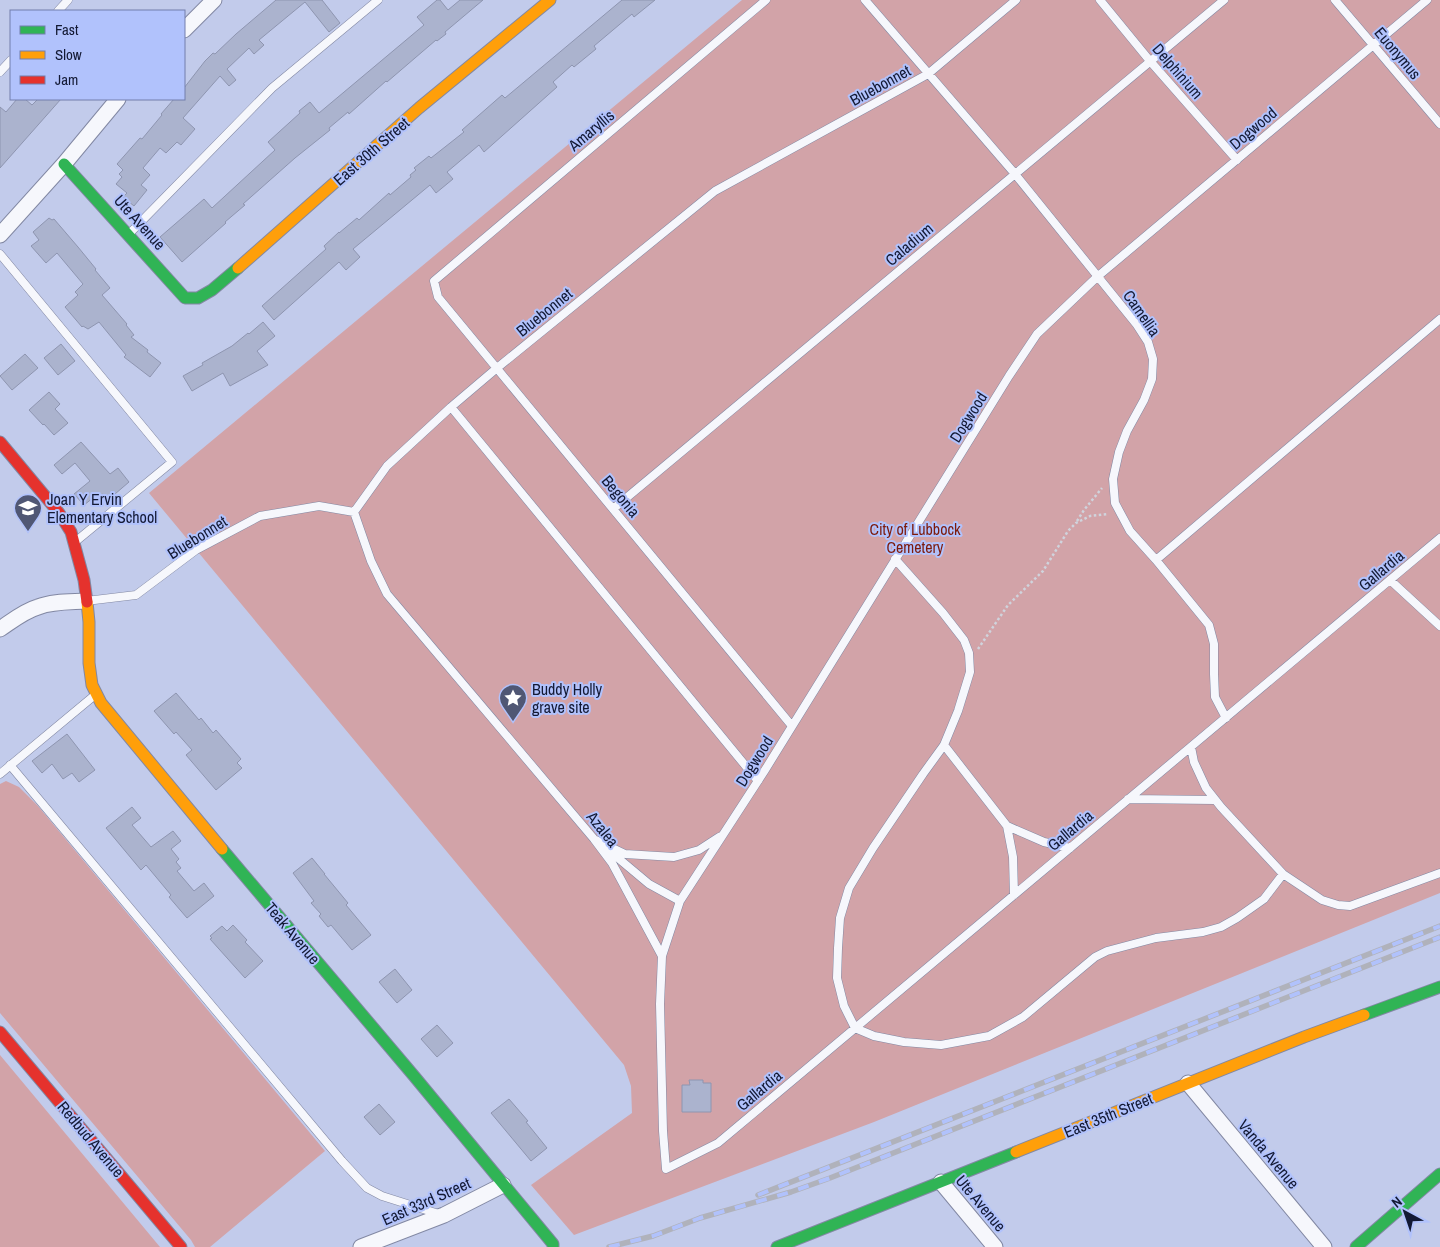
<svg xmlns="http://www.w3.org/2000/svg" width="1440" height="1247" viewBox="0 0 1440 1247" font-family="'Archivo Narrow',sans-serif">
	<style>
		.green { fill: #d2a3a8 }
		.building { fill: #abb3ce; stroke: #8e95b0 }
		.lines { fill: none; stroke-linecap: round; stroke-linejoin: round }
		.lane-casing { stroke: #8288a3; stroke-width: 9 }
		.street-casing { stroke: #8288a3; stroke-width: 17 }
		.fast-casing { stroke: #8288a3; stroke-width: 13 }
		.slow-casing { stroke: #8288a3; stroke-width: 13 }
		.jam-casing { stroke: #8288a3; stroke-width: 13 }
		.path { stroke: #d0d4dd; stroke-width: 2.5; stroke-dasharray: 2.5 2.5; stroke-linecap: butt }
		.lane { stroke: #f6f7fc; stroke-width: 8 }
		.street { stroke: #f6f7fc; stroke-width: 15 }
		.fast { stroke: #30b455; stroke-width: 11 }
		.slow { stroke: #ff9f0a; stroke-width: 11 }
		.jam { stroke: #e5322d; stroke-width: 11 }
		.rail-casing { stroke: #b0b2bb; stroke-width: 5.5 }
		.rail { stroke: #b1c2fc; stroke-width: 4; stroke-dasharray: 11; stroke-linecap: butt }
		.labels { text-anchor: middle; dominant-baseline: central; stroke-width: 4; stroke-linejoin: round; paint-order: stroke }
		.street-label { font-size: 16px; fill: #131934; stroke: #b1c2fc }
		.poi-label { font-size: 16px; fill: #131934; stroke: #b1c2fc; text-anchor: start }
		.park-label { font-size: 16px; fill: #7d1a0b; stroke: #b1c2fc }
	</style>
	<rect width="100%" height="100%" fill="#c2cbeb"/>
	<path class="green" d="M742,0H1440V893L874,1122L574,1235L531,1185L632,1113L631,1086L624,1065L149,493Z
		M6,781L19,787L38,806L325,1151L210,1247H195L191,1240L0,1013V784Z
		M0,1055L160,1247H0Z"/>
	<path class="building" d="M276,0H322L340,23L329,32L305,2L259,40L264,45L254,54L249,48L227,69L236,80L229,86L220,76L183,118L195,129L181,145L177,142L166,153L160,148L143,168L150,175L141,185L147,190L134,206L123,197L127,193L116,184L122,177L119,174L123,170L117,164L140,138L142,139L162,115L161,114L174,99H184V88L205,61L213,53L215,54L236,34Z
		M437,0H440L448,10L460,0H483L445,32L446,34L437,41L436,40L387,82L386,81L349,114L348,112L329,128L330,130L295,158L243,204L245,205L225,222L226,223L182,262L160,237L204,199L212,208L275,150L268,142L300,113L299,111L310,102L319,113L424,25L417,17Z
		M622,0H655L634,17L632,14L594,46L596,49L574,67L572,65L553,82L557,87L484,152L479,145L447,172L453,179L436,193L430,185L353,249L360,257L346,270L339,262L274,320L262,306L326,249L324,246L339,232V233L357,218L359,220L389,193L390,195L411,177L410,175L416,170L414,168L429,156L431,158L464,132L462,130L502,95L505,98Z
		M17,99H25L32,105L38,99H61L0,168V107L6,112Z
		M49,218L52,220L54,219L78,247L96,269L95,270L110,288L102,295L127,324L126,325L134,335L131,337L148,350L147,352L161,363L150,377L124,357L126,355L99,322L88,329L83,326L82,327L65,307L78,295L75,292L83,284L57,253L46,263L31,246L39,240L33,232Z
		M263,322L275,336L257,351L268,365L230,386L223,373L192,391L183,376L203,365L202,363L232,346L248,333L249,334Z
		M61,344L75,361L58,375L44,358Z
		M25,354L38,368L12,390L0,376Z
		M49,392L60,404L55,409L68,423L54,435L44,424L43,425L29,410Z
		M81,442L110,474L118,468L129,482L108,500L103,494L100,496L98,494L84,505L74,494L90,481L75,463L62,474L54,465Z
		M176,693L199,720L201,718L213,733L216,730L241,759L237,763L242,768L216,790L186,755L192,750L176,732L174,734L154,711Z
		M67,734L95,770L79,782L72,773L63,779L52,764L42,773L32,761Z
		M132,807L141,818L132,825L151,847L173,831L181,841L171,849L179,859L176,862L181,868L177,871L194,891L204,883L214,896L187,918L169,897L171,895L146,865L141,870L106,828Z
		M312,858L325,874H324L348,903L346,905L371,935L352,950L331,925L328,927L319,916L321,914L311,903L314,901L293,873Z
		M233,925L247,940L245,942L263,961L245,978L210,939L212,938L210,936L222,926L227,931Z
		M395,969L412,990L397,1003L379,982Z
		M437,1025L453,1043L437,1057L421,1039Z
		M689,1080H703V1083H711V1112H682V1085H690Z
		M509,1099L528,1121L526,1122L547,1148L531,1161L491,1113Z
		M379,1104L395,1122L380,1135L364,1117Z"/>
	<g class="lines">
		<g class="lane-casing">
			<path id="lane" d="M766,0L434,281L438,297L792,726
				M865,0L1015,174L1137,325L1148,342L1153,359L1152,379L1144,400L1127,431L1119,452L1113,479L1115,503L1130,531L1156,560L1209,625L1214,644V674L1215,697L1226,718
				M1100,0L1150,61L1237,160
				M1335,0L1440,124
				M58,11L68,0
				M0,72L11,60
				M128,235L272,88L378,0
				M0,254L172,462L75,542
				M451,407L758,781
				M613,509L1224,0
				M354,512L371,561L387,594L594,839L612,863L662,956L660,1004L663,1131L666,1169L718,1143L1440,538
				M895,559L943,613L964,640L969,653L970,672L958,711L944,745L923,774L873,848L849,888L840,918L838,948L837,978L844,1006L855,1028L874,1036L904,1042L941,1045L989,1036L1023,1017L1095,957L1107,951L1156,938L1203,932L1221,927L1237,918L1264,899L1283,874
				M1156,560L1440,319
				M1390,580L1440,626
				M86,601L136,595L196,550L260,516L319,506L354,512L387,466L451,407L497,368L715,191L928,74L1016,0
				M944,745L1007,826L1044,842L1070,848
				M1191,747L1194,762L1206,788L1221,807L1283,874L1322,900L1338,905L1350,906L1440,873
				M10,765L342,1161L367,1188L382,1196L442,1215
				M0,774L95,695
				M1128,799L1215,800
				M1007,826L1013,857L1014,895
				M596,840L625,854L674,857L699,850L719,837
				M606,848L649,884L680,901
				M662,956L680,901L765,770L1009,376L1037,334L1097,277L1427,0"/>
		</g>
		<g class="street-casing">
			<path id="street" d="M184,30L214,0
				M0,235L64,164L118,99
				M0,629C12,621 24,611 38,607C53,601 71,602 86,601
				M1188,1083L1324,1247
				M941,1182L995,1247
				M361,1247L444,1215L503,1185"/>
		</g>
		<g class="fast-casing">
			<path id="fast" d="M64,164L185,298H198L212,290L238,268
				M222,849L414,1076L553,1244V1247
				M1364,1015L1440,987
				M777,1247L1016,1152
				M1356,1247L1440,1174"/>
		</g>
		<g class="slow-casing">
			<path id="slow" d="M238,268L419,108L550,0
				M87,602L89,622V663L92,685L101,703L222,849
				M1016,1152L1304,1037L1364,1015"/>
		</g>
		<g class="jam-casing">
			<path id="jam" d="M0,442L59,513L71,532L84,580L87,602
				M0,1032L181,1247"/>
		</g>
		<path class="path" d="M1077,521L1084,510L1102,488
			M978,649L1008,605L1043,571L1068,531L1076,523L1090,516L1108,514"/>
		<use href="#lane" class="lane"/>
		<use href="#street" class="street"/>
		<use href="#fast" class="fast"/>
		<use href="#slow" class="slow"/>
		<use href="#jam" class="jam"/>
		<g class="rail-casing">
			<path id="rail" d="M758,1195L1440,926
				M609,1247L653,1236L700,1218L791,1192L830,1178L1440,937"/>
		</g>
		<use href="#rail" class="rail"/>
	</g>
	<defs>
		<g id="school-pin" transform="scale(1.4375)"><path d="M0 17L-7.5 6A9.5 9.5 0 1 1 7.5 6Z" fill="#505774" stroke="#b1c2fc"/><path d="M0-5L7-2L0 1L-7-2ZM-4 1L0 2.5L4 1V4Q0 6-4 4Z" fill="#fff"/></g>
		<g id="sight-pin" transform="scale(1.4375)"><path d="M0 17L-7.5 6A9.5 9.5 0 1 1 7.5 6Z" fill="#505774" stroke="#b1c2fc"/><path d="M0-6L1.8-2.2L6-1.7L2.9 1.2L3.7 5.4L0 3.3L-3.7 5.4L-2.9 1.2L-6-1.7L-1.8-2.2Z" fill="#fff"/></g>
	</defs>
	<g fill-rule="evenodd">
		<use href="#school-pin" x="28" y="508"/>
		<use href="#sight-pin" x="513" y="698"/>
	</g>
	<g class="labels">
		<g class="street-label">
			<text transform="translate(1398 53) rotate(50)">Euonymus</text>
			<text transform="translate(1178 71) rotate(49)">Delphinium</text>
			<text transform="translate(880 85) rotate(-29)">Bluebonnet</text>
			<text transform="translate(1253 128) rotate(-40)">Dogwood</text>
			<text transform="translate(591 130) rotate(-40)">Amaryllis</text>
			<text transform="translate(371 151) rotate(-41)">East 30th Street</text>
			<text transform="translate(140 222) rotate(48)">Ute Avenue</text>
			<text transform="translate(909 244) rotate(-40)">Caladium</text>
			<text transform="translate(544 312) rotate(-39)">Bluebonnet</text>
			<text transform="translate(1142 313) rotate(55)">Camellia</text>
			<text transform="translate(968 417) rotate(-58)">Dogwood</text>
			<text transform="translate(621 496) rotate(50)">Begonia</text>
			<text transform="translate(197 537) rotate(-32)">Bluebonnet</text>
			<text transform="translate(1381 570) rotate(-40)">Gallardia</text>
			<text transform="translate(754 761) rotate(-58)">Dogwood</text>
			<text transform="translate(603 829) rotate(51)">Azalea</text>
			<text transform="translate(1070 830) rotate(-40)">Gallardia</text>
			<text transform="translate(293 933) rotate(50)">Teak Avenue</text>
			<text transform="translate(759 1090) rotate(-40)">Gallardia</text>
			<text transform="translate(1108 1115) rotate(-22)">East 35th Street</text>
			<text transform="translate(91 1139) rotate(50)">Redbud Avenue</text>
			<text transform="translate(1269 1154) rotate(50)">Vanda Avenue</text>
			<text transform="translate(426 1201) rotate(-24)">East 33rd Street</text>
			<text transform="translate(981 1203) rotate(50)">Ute Avenue</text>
		</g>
		<g class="poi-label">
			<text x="47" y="499">Joan Y Ervin<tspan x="47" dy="18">Elementary School</tspan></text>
			<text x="532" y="689">Buddy Holly<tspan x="532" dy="18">grave site</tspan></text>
		</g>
		<g class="park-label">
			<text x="915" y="529">City of Lubbock<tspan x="915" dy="18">Cemetery</tspan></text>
		</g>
	</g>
	<rect x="10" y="10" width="175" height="90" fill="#b1c2fc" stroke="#727eac"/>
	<rect x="20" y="26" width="25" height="8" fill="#30b455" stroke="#727eac"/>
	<text x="55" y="35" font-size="15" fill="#131934">Fast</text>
	<rect x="20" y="51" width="25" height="8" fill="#ff9f0a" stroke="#727eac"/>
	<text x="55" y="60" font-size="15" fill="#131934">Slow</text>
	<rect x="20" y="76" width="25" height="8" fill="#e5322d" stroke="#727eac"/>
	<text x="55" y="85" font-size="15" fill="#131934">Jam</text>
	<g transform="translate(1405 1212) rotate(320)" stroke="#b1c2fc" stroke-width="4" paint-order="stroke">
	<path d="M0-4L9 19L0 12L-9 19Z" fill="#131934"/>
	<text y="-8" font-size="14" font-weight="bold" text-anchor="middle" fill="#131934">N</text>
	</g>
</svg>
